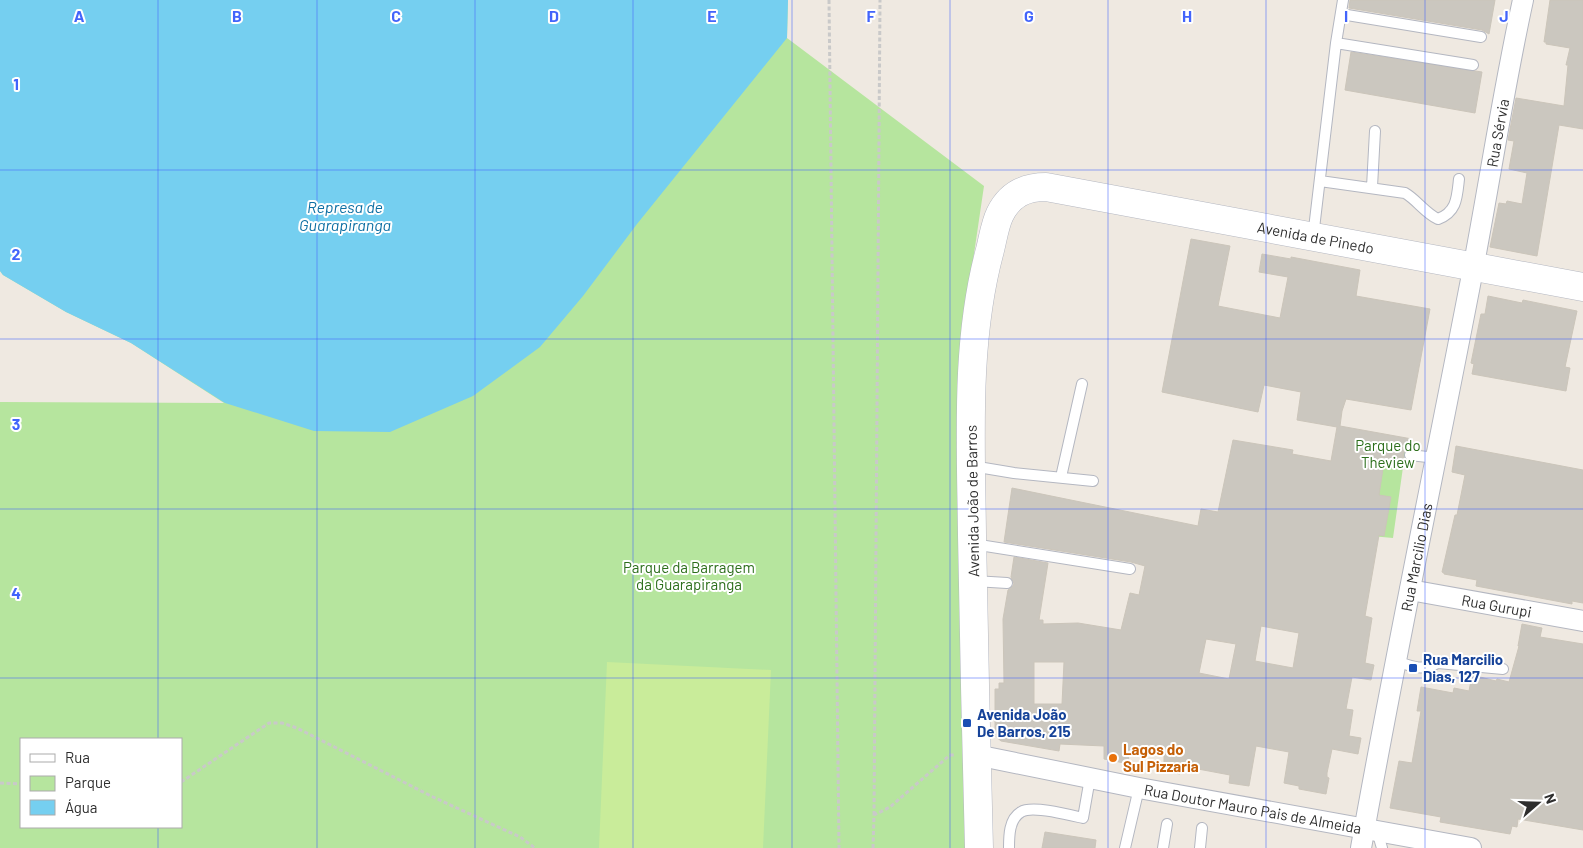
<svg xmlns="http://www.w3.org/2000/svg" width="1583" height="848" viewBox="0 0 1583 848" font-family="Barlow,sans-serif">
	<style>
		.green { fill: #b6e59e; fill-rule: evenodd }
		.pitch { fill: #c9ec9a }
		.water { fill: #75cff0 }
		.building { fill: #cbc7bf; stroke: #cbc5ba; fill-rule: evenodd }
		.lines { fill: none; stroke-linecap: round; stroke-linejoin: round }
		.lane-casing { stroke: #b4b7c1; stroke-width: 12 }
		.street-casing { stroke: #b4b7c1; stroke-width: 22 }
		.secondary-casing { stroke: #b4b7c1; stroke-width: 29 }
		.path { stroke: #c9c9c9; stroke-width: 3; stroke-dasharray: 4 2.5; stroke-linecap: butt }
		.lane { stroke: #fff; stroke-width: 10 }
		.street { stroke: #fff; stroke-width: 20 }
		.secondary { stroke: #fff; stroke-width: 28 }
		.grid { fill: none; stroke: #4264fb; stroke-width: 1; stroke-opacity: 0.55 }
		.transit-dot { fill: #1a4fb4; stroke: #fff; stroke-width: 2 }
		.food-dot { fill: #e8710a; stroke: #fff; stroke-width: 2 }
		.labels { text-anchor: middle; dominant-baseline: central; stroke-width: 4; stroke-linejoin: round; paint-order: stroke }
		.street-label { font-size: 15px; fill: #2e2e2e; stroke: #fff }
		.park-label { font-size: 15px; fill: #2c6e1b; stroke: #fff }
		.transit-label { font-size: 15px; font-weight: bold; fill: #164399; stroke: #fff; text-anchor: start }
		.food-label { font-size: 15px; font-weight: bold; fill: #c56008; stroke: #fff; text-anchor: start }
		.water-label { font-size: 16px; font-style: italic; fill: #0d6fa3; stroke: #fff }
		.grid-label { font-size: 16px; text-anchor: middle; font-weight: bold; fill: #4264fb; stroke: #fff; stroke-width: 4; stroke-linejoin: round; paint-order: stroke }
	</style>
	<rect width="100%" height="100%" fill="#efe9e1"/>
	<path class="green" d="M745,0H788L787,38L984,186L961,342L966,848H0V402L224,403L131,343L66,312L3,275L0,271V199ZM21,739H181V827H21Z
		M1372,435L1407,439L1393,538L1371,536Z"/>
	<path class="pitch" d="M607,662L771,670L763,848H599Z"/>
	<path class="water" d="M0,0H788L787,38L637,224L583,296L540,347L473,396L390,432L314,431L225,403L131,343L66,312L3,275L0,271Z"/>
	<path class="building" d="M1350,0H1495L1489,34L1482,30L1349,8Z
		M1550,0H1583V129L1559,125L1537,256L1490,247L1499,203L1506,204L1507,201L1522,204L1527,173L1509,169L1514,141L1508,140L1516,98L1564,106L1568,65H1566L1570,48L1546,44V42H1544Z
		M1351,52L1482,72L1475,113L1345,90Z
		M1191,239L1230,246L1218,306L1280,318L1288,277L1259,272L1262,254L1291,259V257L1360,270L1356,296L1430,309L1411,410L1346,399L1342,411L1340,426L1412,439L1410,448L1407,449L1403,454L1404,458L1408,461L1407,466L1384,462L1379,495L1391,497L1384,536L1379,535L1365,616L1372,618L1365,663L1374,665L1371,680L1352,677L1346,709L1353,710L1349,736L1361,738L1358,754L1332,749L1327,773V777L1329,778L1326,794L1299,789V786L1284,783L1289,752L1256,746L1249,786L1229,783L1230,775L1182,766L1180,774L1164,771V750H1128L1129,764L1104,759V746L1060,744L1059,751L1001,741L995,736V689H999V683H1004L1003,619L1008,590L1012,587L1014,584L1011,577L1014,557L1048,563L1039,620H1043V624L1078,623L1121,630L1130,593L1139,595L1145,566L1131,562L1004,542L1012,488L1198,526L1201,509L1218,512L1233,440L1293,450L1292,454L1331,461L1337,427L1297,420L1301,392L1264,385L1258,412L1162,392ZM1261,626L1299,633L1293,668L1255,661ZM1206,639L1236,644L1229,679L1199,673ZM1034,662H1064L1062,704H1034Z
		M1488,296L1522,303L1523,300L1577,311L1565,367L1570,368L1566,391L1472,374L1474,364L1471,363L1481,314H1485Z
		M1456,446L1583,470V603L1572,601V604L1476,586L1477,580L1444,574V573L1442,572L1455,515H1457L1465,475L1452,472Z
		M1522,624L1542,628L1540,637L1583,644V830L1518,819L1517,827L1512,826L1510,834L1440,822L1441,817L1390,808L1399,761L1412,763L1421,711H1417L1421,687L1453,693L1454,688L1469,691L1472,675L1496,681L1497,679L1509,682L1519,646H1518Z
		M1045,832L1096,840L1095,848H1042Z"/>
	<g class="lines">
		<g class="lane-casing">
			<path id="lane" d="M1341,14L1481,37
				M1336,43L1473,65
				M1320,181L1405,193C1417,200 1425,213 1438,219C1457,212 1457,197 1459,179
				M1372,187L1375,131
				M1313,237L1336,43L1343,0
				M1410,455L1436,458
				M972,466L1014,473L1093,481
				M1061,477L1082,384
				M973,544L1130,569
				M974,581L1007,583
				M1396,661C1413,667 1421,671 1438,663L1503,669
				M1377,831L1382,848
				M1009,848C1009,836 1009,819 1021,812C1032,805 1070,815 1083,818L1090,778
				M1125,848L1139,788
				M1163,848L1167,824
				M1200,848L1202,828"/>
		</g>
		<g class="street-casing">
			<g id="street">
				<path id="s1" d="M1410,590L1583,621"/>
				<path id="s2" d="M976,755L1139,788L1471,848"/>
				<path id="s3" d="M1361,848C1394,661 1433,476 1469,290C1488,193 1502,96 1523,0"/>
			</g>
		</g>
		<g class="secondary-casing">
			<g id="secondary">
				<path id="s4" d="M979,848C976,744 974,639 972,535C971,441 965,342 990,250C993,238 995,224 1000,214C1010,194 1025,187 1046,187L1583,287"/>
			</g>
		</g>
		<path class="path" d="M829,0L839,848
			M181,782L269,723H282L297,728L433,797L520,837L535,848
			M0,783L21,784
			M874,815L880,0
			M873,848L874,815L890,807L950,755H955"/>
		<use href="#lane" class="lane"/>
		<use href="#street" class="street"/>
		<use href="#secondary" class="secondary"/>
	</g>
	<path class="grid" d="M158,0V739M317,0V848M475,0V848M633,0V848M792,0V848M950,0V848M1108,0V848M1266,0V848M1425,0V848M0,170H1583M0,339H1583M0,509H1583M0,678H1583M158,827V848"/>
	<g class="transit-dot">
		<rect x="1408" y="663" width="10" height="10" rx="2.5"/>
		<rect x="962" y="718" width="10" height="10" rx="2.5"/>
	</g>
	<circle class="food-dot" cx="1113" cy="758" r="5"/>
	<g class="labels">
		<g class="street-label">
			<text stroke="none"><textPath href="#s3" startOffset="728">Rua Sérvia</textPath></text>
			<text stroke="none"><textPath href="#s4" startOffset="968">Avenida de Pinedo</textPath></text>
			<text transform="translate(972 501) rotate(-91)">Avenida João de Barros</text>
			<text stroke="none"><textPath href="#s3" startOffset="296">Rua Marcilio Dias</textPath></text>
			<text stroke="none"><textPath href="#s1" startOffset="88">Rua Gurupi</textPath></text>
			<text stroke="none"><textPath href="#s2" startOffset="282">Rua Doutor Mauro Pais de Almeida</textPath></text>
		</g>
		<g class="park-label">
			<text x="1388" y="445">Parque do<tspan x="1388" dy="17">Theview</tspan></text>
			<text x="689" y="567">Parque da Barragem<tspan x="689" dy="17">da Guarapiranga</tspan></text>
		</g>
		<g class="transit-label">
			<text x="1423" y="659">Rua Marcilio<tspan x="1423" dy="17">Dias, 127</tspan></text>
			<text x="977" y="714">Avenida João<tspan x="977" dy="17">De Barros, 215</tspan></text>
		</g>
		<g class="food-label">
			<text x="1123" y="749">Lagos do<tspan x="1123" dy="17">Sul Pizzaria</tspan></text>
		</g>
		<g class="water-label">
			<text x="345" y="206">Represa de<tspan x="345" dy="18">Guarapiranga</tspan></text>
		</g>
	</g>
	<g class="grid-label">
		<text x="79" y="22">A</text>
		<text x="237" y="22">B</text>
		<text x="396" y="22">C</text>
		<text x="554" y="22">D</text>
		<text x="712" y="22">E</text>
		<text x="871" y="22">F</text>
		<text x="1029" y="22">G</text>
		<text x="1187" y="22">H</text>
		<text x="1346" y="22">I</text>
		<text x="1504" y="22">J</text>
		<text x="16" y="90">1</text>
		<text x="16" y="260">2</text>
		<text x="16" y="430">3</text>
		<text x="16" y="599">4</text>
	</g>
	<rect x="20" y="738" width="162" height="90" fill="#ffffff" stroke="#ababab"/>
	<rect x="30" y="754" width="25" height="8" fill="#ffffff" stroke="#ababab"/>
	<text x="65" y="763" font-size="15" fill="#2e2e2e">Rua</text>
	<rect x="30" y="776" width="25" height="15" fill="#b6e59e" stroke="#ababab"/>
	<text x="65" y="788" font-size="15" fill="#2e2e2e">Parque</text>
	<rect x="30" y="800" width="25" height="15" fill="#75cff0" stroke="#ababab"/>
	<text x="65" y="813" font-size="15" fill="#2e2e2e">Água</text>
	<g transform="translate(1538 803) rotate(70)" stroke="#ffffff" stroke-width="4" paint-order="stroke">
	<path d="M0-4L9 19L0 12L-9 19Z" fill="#2e2e2e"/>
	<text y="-8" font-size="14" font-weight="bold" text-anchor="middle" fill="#2e2e2e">N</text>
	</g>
</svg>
